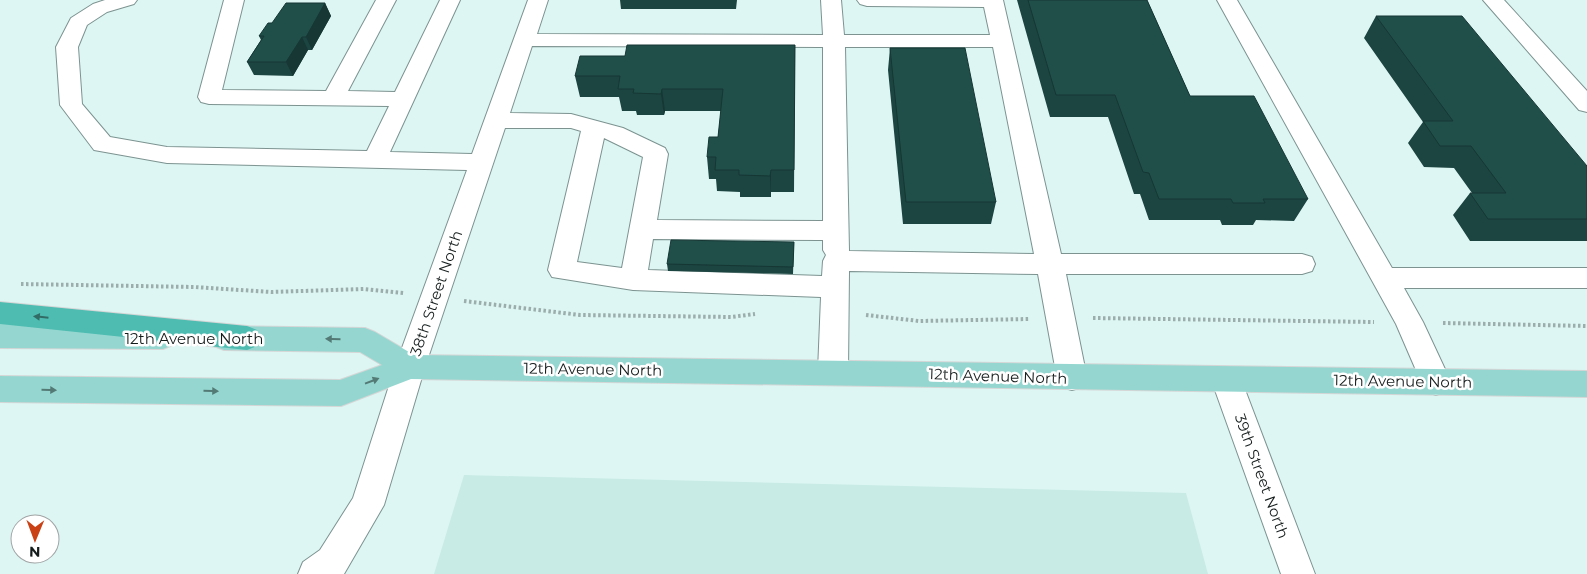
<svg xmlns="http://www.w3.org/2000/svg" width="1587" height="574" viewBox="0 0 1587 574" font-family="Montserrat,sans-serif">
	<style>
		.built { fill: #c8ebe6 }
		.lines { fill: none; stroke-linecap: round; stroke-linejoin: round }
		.minor-casing { stroke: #7c9390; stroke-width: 2 }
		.major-casing { stroke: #d5d6d6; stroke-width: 2 }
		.highway-casing { stroke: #d5d6d6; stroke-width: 2 }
		.path { stroke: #9baeac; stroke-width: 4; stroke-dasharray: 2.5 2.5; stroke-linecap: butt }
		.minor { fill: #fff; fill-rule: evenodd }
		.major { fill: #95d7d0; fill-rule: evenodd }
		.highway { fill: #4fbcb1; fill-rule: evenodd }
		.wall { fill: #1c4440 }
		.shaded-wall { fill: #163734 }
		.building { fill: #204f4a; stroke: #163734 }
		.oneway { fill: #326c66 }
		.oneway2 { fill: #547a76 }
		.labels { text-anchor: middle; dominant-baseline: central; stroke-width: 5; stroke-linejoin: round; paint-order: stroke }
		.street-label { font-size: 15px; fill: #141c1b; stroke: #fff }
	</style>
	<rect width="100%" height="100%" fill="#ddf6f3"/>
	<path class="built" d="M464,475L1186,493L1208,574H434Z"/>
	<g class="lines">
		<g class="minor-casing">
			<path id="minor" d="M105,0H137L134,4L107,12L87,25L78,47L82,104L110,137L167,147L367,151L389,106L209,104L201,102L198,97L224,0H244L222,90L326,91L376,0H396L348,91L395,92L440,0H460L390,152L472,154L528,0H548L537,34L823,35L821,0H841L844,35H990L984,7L867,6L860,4L857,0H1003L1061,254H1302L1312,257L1315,264L1312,271L1302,274H1066L1087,378L1083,387L1072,390L1061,387L1057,378L1038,274L849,271L848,371L843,380L833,383L823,380L818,371L821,297L633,290L552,277L548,270L581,131L571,128H505L425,367L384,505L344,574H298L303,562L320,550L353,498L395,367L467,170L167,163L94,150L60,105L56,47L71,18L93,4ZM532,46L823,47V221L657,220L668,154L665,148L623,128L571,114L510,113ZM845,47H993L1034,254L849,251ZM604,138L643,157L622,268L577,262ZM653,239L823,240V250L826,255L823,261L822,276L648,270Z
				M1217,0H1237L1392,268H1587V288H1404L1423,322L1451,382L1447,391L1436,395L1425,391L1396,324Z
				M1483,0H1504L1587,91V112L1579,110Z
				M1226,367L1237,370L1241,379L1315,574H1281L1211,379L1215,370Z"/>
		</g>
		<g class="major-casing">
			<path id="major" d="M0,324L163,325L173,329L177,337L173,345L163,349L0,348Z
				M224,326L365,328L375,332L414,355L1587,371V397L411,379L341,406L0,402V376L340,380L382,365L360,352L224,350L214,346L210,338L214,330Z"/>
		</g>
		<g class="highway-casing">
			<path id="highway" d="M0,302L247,326L257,330L261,338L257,346L247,350L0,324Z"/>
		</g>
		<path class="path" d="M21,284L194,287L271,292L364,289L404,293
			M464,301L580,315L731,317L755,314
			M866,315L919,321L1029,319
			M1093,318L1374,322
			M1443,323L1587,326"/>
		<use href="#minor" class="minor"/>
		<use href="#major" class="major"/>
		<use href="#highway" class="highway"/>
	</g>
	<path class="wall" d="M620,0H737L736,9H621Z
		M1017,0H1147L1190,96L1308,199L1294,221L1256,220L1253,225H1222L1220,220H1149L1140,194H1134L1108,117H1050Z
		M325,3L331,16L312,50H308L293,76L254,75L247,62L261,40L259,36L272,23Z
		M1376,16L1587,166V241H1470L1453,215L1470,193H1472L1454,168L1424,167L1408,143L1423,122L1364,38Z
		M795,45L794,192H771V197H740V192L717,191L716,179H709L707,157L718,137L721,111H665L664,115H637L636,111H622L619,97H580L575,76L625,56Z
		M890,48L996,202L991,224H903L888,70Z
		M794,242L793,274L668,271L667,264Z"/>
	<path class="shaded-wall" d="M325,3L331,16L312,50L306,37Z
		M302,37L308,50L293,76L286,62Z
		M662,89L665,111L664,115L661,94Z
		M771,170V197L770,176Z"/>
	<path class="building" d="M1028,0H1147L1190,96H1254L1308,199H1263L1265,203H1233L1231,199H1159L1149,173L1143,172L1115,95H1056Z
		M286,3H325L306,37H302L286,62H247L264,36H259L268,23H272Z
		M1376,16H1462L1587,166V219H1488L1470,193H1506L1471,146H1440L1423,121H1453Z
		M627,45H795L794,170H771L770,176L739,175V170H715L716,157H707L709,137H718L723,89H662L661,94L633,93L634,89H618L620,76H575L580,56H625Z
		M890,48H965L996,202H906Z
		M671,240L794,242L793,267L667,264Z"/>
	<defs><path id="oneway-solid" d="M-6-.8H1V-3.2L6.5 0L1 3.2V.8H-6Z" transform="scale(1.25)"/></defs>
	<use class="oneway" href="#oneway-solid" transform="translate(41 317) rotate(-174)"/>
	<g class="oneway2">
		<use href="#oneway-solid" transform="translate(333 339) rotate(-179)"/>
		<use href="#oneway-solid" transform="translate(372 381) rotate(-21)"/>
		<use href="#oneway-solid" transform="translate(49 390) rotate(1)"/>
		<use href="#oneway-solid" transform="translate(211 391) rotate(1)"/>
	</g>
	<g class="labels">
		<g class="street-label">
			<text transform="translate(436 293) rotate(-71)">38th Street North</text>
			<text x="194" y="338">12th Avenue North</text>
			<text transform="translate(593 369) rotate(1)">12th Avenue North</text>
			<text transform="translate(998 376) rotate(2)">12th Avenue North</text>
			<text transform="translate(1403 381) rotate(1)">12th Avenue North</text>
			<text transform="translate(1262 476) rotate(70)">39th Street North</text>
		</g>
	</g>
	<g transform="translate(35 539) rotate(181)"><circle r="24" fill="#ffffff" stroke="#a1a4a4"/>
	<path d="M0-4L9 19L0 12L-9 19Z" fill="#c94115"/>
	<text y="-8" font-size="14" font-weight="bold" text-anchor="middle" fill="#141c1b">N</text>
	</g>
</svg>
